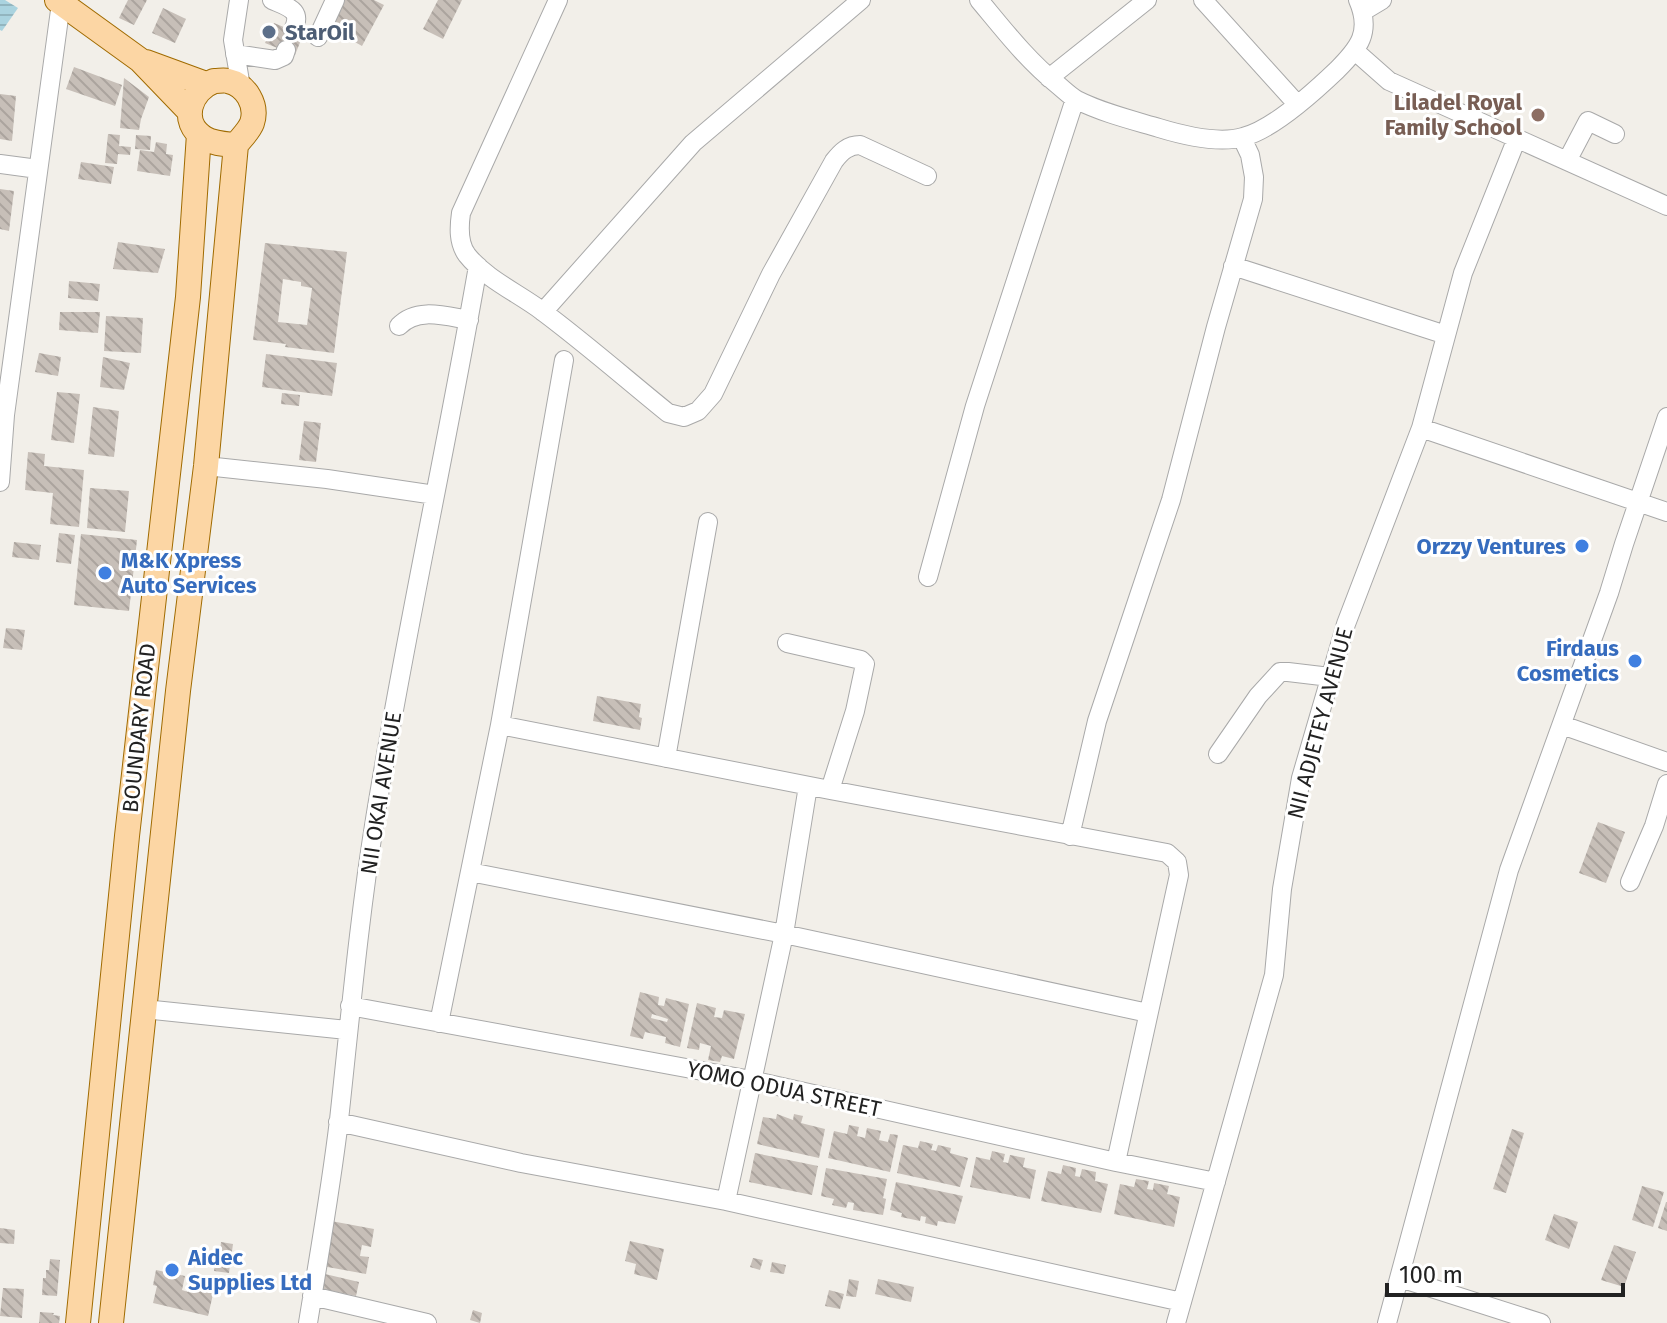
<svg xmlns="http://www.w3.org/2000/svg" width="1667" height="1323" viewBox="0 0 1667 1323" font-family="'Fira Sans',sans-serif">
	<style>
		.water { fill: url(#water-rules) }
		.building { fill: url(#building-back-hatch); fill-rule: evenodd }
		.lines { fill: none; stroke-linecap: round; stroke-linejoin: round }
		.minor-casing { stroke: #a9a9a9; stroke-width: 20 }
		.major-casing { stroke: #a06b00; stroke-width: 26 }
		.minor { stroke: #fff; stroke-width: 18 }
		.major { stroke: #fcd6a4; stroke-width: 24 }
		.service-dot { fill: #5c6f8a; stroke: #fff; stroke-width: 3 }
		.education-dot { fill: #8d6e63; stroke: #fff; stroke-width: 3 }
		.shop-dot { fill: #3f7fe0; stroke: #fff; stroke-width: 3 }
		.labels { text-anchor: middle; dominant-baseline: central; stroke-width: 6; stroke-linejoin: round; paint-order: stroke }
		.service-label { font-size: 22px; font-weight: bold; fill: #4e5e75; stroke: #fff; text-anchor: start }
		.education-label { font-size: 22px; font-weight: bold; fill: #785e54; stroke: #fff; text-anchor: end }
		.shop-label { font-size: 22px; font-weight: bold; fill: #366cbe; stroke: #fff; text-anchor: end }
		.street-label { font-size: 22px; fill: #222; stroke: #fff }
	</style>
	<defs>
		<pattern id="water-rules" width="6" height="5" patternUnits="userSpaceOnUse" patternTransform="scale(2)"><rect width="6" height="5" fill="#aad3df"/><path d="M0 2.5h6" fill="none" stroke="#92b5bf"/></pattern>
		<pattern id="building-back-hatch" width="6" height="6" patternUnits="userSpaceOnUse" patternTransform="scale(2)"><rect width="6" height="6" fill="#c7bfb8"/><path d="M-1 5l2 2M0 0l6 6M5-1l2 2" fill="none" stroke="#aba49e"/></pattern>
	</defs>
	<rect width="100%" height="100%" fill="#f2efe9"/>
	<path class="water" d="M0,0H5L18,8L2,31L0,30Z"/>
	<path class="building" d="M128,0H147L134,25L119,18Z
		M343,0H374L384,5L362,46L328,27Z
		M438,0H462L443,39L423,29Z
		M163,8L186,19L175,43L152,33Z
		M274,23L303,35L295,55L265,43Z
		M74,67L122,85L115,106L66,89Z
		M124,78L149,97L141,119L139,130L120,128Z
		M0,94L16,96L12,141L0,139Z
		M108,134L120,135L119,146L131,147L130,155L118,154L117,164L105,163Z
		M136,135L151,136L150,150L135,149Z
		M156,142L167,144L166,154L173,155L170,176L137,171L140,150L154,152Z
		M81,162L114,167L111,184L78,179Z
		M0,189L14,191L9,231L0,229Z
		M118,242L165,249L158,273L113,269Z
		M265,243L347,252L334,353L285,347L286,344L253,340ZM283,279L301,282V286L312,288L307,325L278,322Z
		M69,281L100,284L98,301L68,298Z
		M60,312H100L98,333L59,330Z
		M106,316L143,318L141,353L104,351Z
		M39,353L61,357L58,376L35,372Z
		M266,354L337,363L332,396L262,387Z
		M103,357L130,363L124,390L100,387Z
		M57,392L80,394L74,443L51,440Z
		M282,393L300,395L299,406L281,404Z
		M93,407L119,411L114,457L88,454Z
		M304,421L321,423L316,462L299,460Z
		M28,452L45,454L44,466L84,470L79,527L50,524L53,493L25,490Z
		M90,488L129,491L125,532L87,528Z
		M59,533L75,535L71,564L56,562Z
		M81,534L137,540L129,611L74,605Z
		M14,542L41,545L39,560L12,557Z
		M6,628L25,630L22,650L3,648Z
		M597,696L641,704L639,717L642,718L640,730L593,721Z
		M1598,822L1625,832L1606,883L1579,873Z
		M640,992L659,997L658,1005L664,1006L666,998L689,1004L680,1047L665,1043L666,1037L645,1032L643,1039L630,1036ZM652,1014L668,1019L667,1022L651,1018Z
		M697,1003L716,1008L714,1017L722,1018L724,1010L745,1014L734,1059L722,1056L720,1062L708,1060L711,1046L700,1043L699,1050L687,1048Z
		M777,1114L793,1120L794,1114L803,1116L801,1123L825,1129L819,1158L757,1144L763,1117L776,1119Z
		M849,1125L859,1127L857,1136L865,1138L867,1128L881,1131L879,1140L888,1142L890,1134L898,1135L890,1172L828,1158L834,1131L847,1134Z
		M1512,1129L1524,1133L1506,1193L1493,1189Z
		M920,1141L933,1144L931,1150L936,1151L938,1145L951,1148L950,1153L968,1158L960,1187L897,1173L903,1145L918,1148Z
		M992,1151L1005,1154L1003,1162L1008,1163L1010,1155L1025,1158L1023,1167L1036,1170L1030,1199L970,1187L976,1157L990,1160Z
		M755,1153L818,1166L812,1195L749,1182Z
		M1063,1165L1076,1168L1075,1176L1080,1177L1082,1169L1096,1172L1095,1181L1108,1184L1101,1213L1041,1201L1048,1171L1061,1174Z
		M826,1168L887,1179L883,1198L886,1199L883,1215L853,1210L854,1203L848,1202L846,1208L832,1205L834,1199L821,1196Z
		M1136,1179L1149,1181L1147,1189L1153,1190L1154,1183L1169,1186L1167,1194L1180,1197L1174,1227L1114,1214L1120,1184L1134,1187Z
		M896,1182L963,1196L955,1224L938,1221L937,1226L925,1223L926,1217L921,1216L920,1221L901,1217L902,1213L890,1210Z
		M1642,1186L1664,1192L1653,1227L1632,1220Z
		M1666,1202H1667V1231L1658,1228Z
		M1554,1214L1578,1222L1569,1249L1545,1240Z
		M331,1221L374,1229L371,1247L362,1245L360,1256L369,1257L366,1274L322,1266Z
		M0,1228L15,1230L14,1244L0,1243Z
		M630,1241L664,1249L657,1280L634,1274L636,1264L625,1261Z
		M221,1242L233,1244L229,1273L214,1271L217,1251L220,1252Z
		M1614,1245L1636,1252L1624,1287L1601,1280Z
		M753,1258L763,1260L760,1270L750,1267Z
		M50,1259L60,1260L57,1296L42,1295L43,1278H46V1270H49Z
		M772,1262L786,1265L784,1274L770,1272Z
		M156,1270L185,1276L182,1290L188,1292L191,1281L198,1283L197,1286L214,1290L208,1316L153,1303L157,1286L153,1285Z
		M325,1274L359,1282L356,1296L322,1289Z
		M849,1279L859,1281L856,1297L846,1296Z
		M878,1279L914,1287L911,1302L875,1294Z
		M3,1288L24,1289L22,1318L0,1316Z
		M829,1290L844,1294L840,1309L825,1306Z
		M473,1310L482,1313L480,1323L470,1320Z
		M40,1312L54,1313L53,1315L60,1316L59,1323H39Z"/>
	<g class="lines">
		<g class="minor-casing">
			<path id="minor" d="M239,0L233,40L241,87
				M272,0C288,7 303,10 293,30
				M558,0L461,213C459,227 458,243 467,255C486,279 518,293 542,311C585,343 626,379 668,413L684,417L698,411L713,394L771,274L834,161C841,152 848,145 860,145L927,176
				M979,0C1004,30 1027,60 1058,85C1064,90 1070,96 1077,100C1103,113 1132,120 1159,128C1182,135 1219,144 1243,137C1272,130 1315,91 1337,70C1359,48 1372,32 1358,0
				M1203,0L1297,104
				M1362,12L1382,0
				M318,37L335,0
				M1355,51L1389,81L1667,206
				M235,54L275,60L284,56L286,50
				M1049,78L1147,0
				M1567,161L1588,121L1615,134
				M0,164L38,169
				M1233,266L1446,335
				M543,312L693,143L861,0
				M399,326C417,307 445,316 469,320
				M1421,428L1667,512
				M206,466L327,479L435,495
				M0,482L5,415L61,3
				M928,577L975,406L1075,99
				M787,643L861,660L865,664L855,711L830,790
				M500,725L830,790L1167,853L1177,862L1179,875L1116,1162
				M1562,725L1667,762
				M1218,754L1258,696L1280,672H1288L1330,677
				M666,758L708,522
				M1070,836L1097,721L1171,500L1216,327L1253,199L1254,177L1250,155L1242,138
				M470,872L784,934L1148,1013
				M1630,882L1654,826L1667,784
				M350,1006L751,1080L1116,1162L1216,1182
				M144,1009L347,1030
				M439,1023L500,725L564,360
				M338,1122L521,1163L726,1201L1182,1302
				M726,1201L784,934L808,786
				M1400,1278L1541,1323
				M312,1296L427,1323
				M308,1323C319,1255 331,1188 339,1120C350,1019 359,919 375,819C405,634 446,451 478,266
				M1176,1323L1274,975L1282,889L1301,778L1346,624L1421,428L1463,273L1517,138
				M1387,1323L1509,870L1609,593L1624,544L1667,417"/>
		</g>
		<g class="major-casing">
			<path id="major" d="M57,0L140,60L190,112
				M146,62L206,84
				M214,81C219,81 224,80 228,81C246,85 258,105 252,123C249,131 241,138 236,145C225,144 214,144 204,138C179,122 190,90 214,81Z
				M78,1323L127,836L188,297L199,134
				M111,1323L178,691L206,466L236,145"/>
		</g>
		<use href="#minor" class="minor"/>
		<use href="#major" class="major"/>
	</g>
	<circle class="service-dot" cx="269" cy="32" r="8"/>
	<circle class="education-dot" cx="1538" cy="115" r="8"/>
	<g class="shop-dot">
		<circle cx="1582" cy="546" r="8"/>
		<circle cx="105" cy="573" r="8"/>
		<circle cx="1635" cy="661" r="8"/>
		<circle cx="172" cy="1270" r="8"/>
	</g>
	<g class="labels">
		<g class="service-label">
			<text x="285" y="32">StarOil</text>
		</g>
		<g class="education-label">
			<text x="1522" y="102">Liladel Royal<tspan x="1522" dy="25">Family School</tspan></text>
		</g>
		<g class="shop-label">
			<text x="1566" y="546">Orzzy Ventures</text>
			<text x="121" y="560" text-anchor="start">M&amp;K Xpress<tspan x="121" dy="25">Auto Services</tspan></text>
			<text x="1619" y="648">Firdaus<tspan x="1619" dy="25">Cosmetics</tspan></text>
			<text x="188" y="1257" text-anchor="start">Aidec<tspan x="188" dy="25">Supplies Ltd</tspan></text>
		</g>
		<g class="street-label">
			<text transform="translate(1320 723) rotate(-75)">NII ADJETEY AVENUE</text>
			<text transform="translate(139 728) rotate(-84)">BOUNDARY ROAD</text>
			<text transform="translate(381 793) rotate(-81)">NII OKAI AVENUE</text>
			<text transform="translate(784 1089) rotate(12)">YOMO ODUA STREET</text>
		</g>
	</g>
	<path d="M1387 1283v12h236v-12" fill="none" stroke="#222222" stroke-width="4"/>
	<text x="1399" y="1283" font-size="24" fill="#222222" stroke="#ffffff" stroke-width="6" paint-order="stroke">100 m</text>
</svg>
